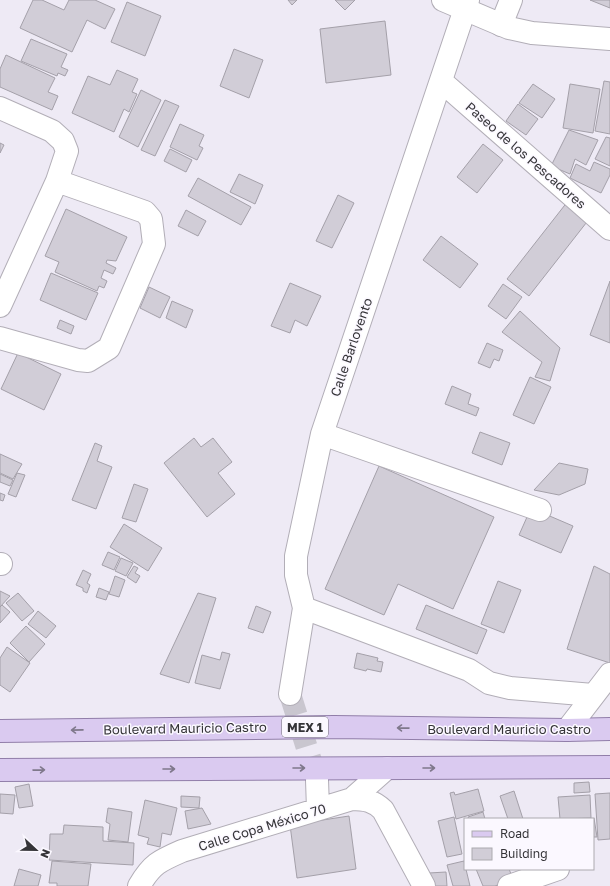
<svg xmlns="http://www.w3.org/2000/svg" width="610" height="886" viewBox="0 0 610 886" font-family="'Golos Text',sans-serif">
	<style>
		.building { fill: #d1cdd7; stroke: #a4a0a9 }
		.lines { fill: none; stroke-linecap: round; stroke-linejoin: round }
		.street-tunnel { stroke: #c9c6cf; stroke-width: 22; stroke-dasharray: 22 11; stroke-linecap: butt }
		.street-casing { stroke: #b2aeb7; stroke-width: 24 }
		.secondary-casing { stroke: #b2aeb7; stroke-width: 24 }
		.primary-casing { stroke: #917ea9; stroke-width: 24 }
		.street { stroke: #fff; stroke-width: 22 }
		.secondary { stroke: #fff; stroke-width: 22 }
		.primary { stroke: #dacaf0; stroke-width: 22 }
		.oneway { stroke: #7f788b }
		.labels { text-anchor: middle; dominant-baseline: central; stroke-width: 3; stroke-linejoin: round; paint-order: stroke }
		.shield { fill: #fbf8ff; stroke: #706f74; stroke-width: 1 }
		.shield-label { font-size: 12px; font-weight: bold; fill: #353438 }
		.street-label { font-size: 13px; fill: #353438; stroke: #fbf8ff }
	</style>
	<rect width="100%" height="100%" fill="#eeeaf5"/>
	<path class="building" d="M33,0H42L64,10L69,0H95L115,9L105,29L87,20L72,52L20,28Z
		M288,0H297L292,5Z
		M335,0H355L345,10Z
		M590,0H610V8Z
		M127,2L161,16L145,56L111,42Z
		M385,21L391,75L326,83L320,29Z
		M31,39L67,54L61,67L68,70L65,76L58,73L57,76L21,61Z
		M234,49L263,60L249,98L220,86Z
		M6,55L55,78L48,92L58,96L52,110L0,87V69Z
		M117,70L138,79L132,92L137,94L129,112L124,109L114,132L72,113L88,76L110,85Z
		M604,81L610,82V134L595,131Z
		M533,84L555,99L542,118L519,103Z
		M570,84L600,89L593,133L563,128Z
		M141,90L161,100L138,147L119,137Z
		M165,100L179,106L155,156L141,150Z
		M518,104L538,119L526,135L506,121Z
		M180,124L204,135L199,146L203,148L197,160L170,147Z
		M569,130L598,140L586,165L575,159L570,174L551,166Z
		M606,137L610,138V166L595,159Z
		M0,143L4,145L0,153Z
		M483,144L503,160L477,193L457,177Z
		M170,149L192,160L186,172L164,161Z
		M594,162L610,169V175L601,193L570,178L576,164L590,171Z
		M239,174L263,185L255,204L230,192Z
		M198,178L251,207L241,225L188,196Z
		M338,195L354,203L332,248L316,241Z
		M568,201L590,218L529,296L507,279Z
		M66,209L127,237L116,261L107,260L106,263L116,268L113,274L104,270L101,278L107,281L104,288L99,286L97,291L55,272L59,262L45,256Z
		M186,210L206,221L198,236L178,226Z
		M441,236L478,264L460,288L423,260Z
		M51,273L98,293L86,320L40,300Z
		M610,281V343L590,335Z
		M290,283L321,296L307,326L295,320L290,333L271,326Z
		M503,284L522,297L506,319L488,306Z
		M149,287L170,297L160,318L140,308Z
		M172,301L193,310L186,328L166,318Z
		M520,311L560,348L550,381L535,377L542,362L502,332Z
		M60,320L74,326L71,334L57,328Z
		M487,343L503,350L499,361L494,359L490,368L478,363Z
		M18,353L61,374L44,410L1,389Z
		M530,377L551,387L534,424L513,415Z
		M452,386L471,394L468,404L479,408L476,416L445,404Z
		M480,432L510,443L502,465L472,453Z
		M194,438L201,447L213,438L232,462L218,473L235,494L207,517L164,463Z
		M95,443L102,446L97,461L112,467L96,509L72,500Z
		M0,454L22,464L13,479L0,473Z
		M559,463L588,469L585,484L559,495L534,490Z
		M379,466L494,517L453,609L398,584L384,615L325,589Z
		M17,473L25,475L16,497L8,494Z
		M0,474L13,480L10,486L0,482Z
		M134,484L148,489L136,522L122,518Z
		M0,493L5,495L3,501L0,500Z
		M531,508L573,526L561,553L519,535Z
		M124,524L162,548L148,571L110,547Z
		M108,552L120,557L114,570L102,565Z
		M121,558L133,563L126,576L115,571Z
		M134,566L138,568L135,573L140,576L136,583L127,577Z
		M594,566L610,574V663L567,649Z
		M83,570L91,574L87,583L90,585L87,593L83,591V588L76,585Z
		M115,576L125,580L119,597L109,594Z
		M498,581L521,590L504,633L481,624Z
		M99,588L109,592L106,600L96,597Z
		M0,591L10,596L0,607Z
		M18,593L34,611L22,621L6,603Z
		M198,593L216,598L189,683L160,674Z
		M2,605L10,612L0,623V607Z
		M426,605L487,630L477,654L416,629Z
		M256,606L271,612L263,633L248,628Z
		M38,611L56,626L46,638L28,624Z
		M26,626L45,644L29,662L10,643Z
		M7,647L30,663L10,692L0,685V658Z
		M222,652L230,654L220,689L195,683L202,655L220,660Z
		M357,653L378,658L377,661L383,662L381,672L367,669L366,671L354,668Z
		M589,782L590,792L574,793V783Z
		M29,784L33,806L19,808L15,787Z
		M478,789L484,811L456,819L450,793L454,792L455,795Z
		M514,791L523,819H508L500,796Z
		M610,793V839L598,840L595,794Z
		M0,794L15,795L13,814L0,813Z
		M590,795L591,818L560,819L558,797Z
		M181,796L200,797L199,808L181,807Z
		M145,800L177,808L171,835L162,833L160,847L147,844L149,838L138,835Z
		M108,808L132,812L128,842L108,840L110,824L106,822Z
		M202,808L211,824L188,829L185,811Z
		M483,812L485,819H469L468,817Z
		M349,816L356,869L297,878L290,825Z
		M454,817L462,854L447,857L438,821Z
		M594,818L597,837H593V819Z
		M64,825L103,827V841L134,843L133,865L49,860L50,834H63Z
		M52,861L91,864L88,886H57V883H49Z
		M464,861L470,886H453L447,865Z
		M19,869L41,875L38,886H14Z
		M476,869H509L513,879L495,886H483Z
		M446,872L447,886H431L429,873Z"/>
	<g class="lines">
		<path class="street-tunnel" d="M290,694L317,780"/>
		<g class="street-casing">
			<path id="street" d="M501,25L511,0
				M441,81L610,229
				M0,108L52,131L63,141L67,151L57,181L0,306
				M0,338L78,360L88,361L109,348L154,244L151,219L145,212L57,181
				M322,434L540,510
				M0,564H1
				M304,608L469,670L489,683L510,688L593,695
				M290,694L304,608L296,575V556L322,434L468,0
				M317,780L318,809
				M352,799C365,799 374,801 383,810L424,886
				M139,886C152,864 159,861 182,851L352,799L387,768
				M509,886L558,869"/>
		</g>
		<g class="secondary-casing">
			<path id="secondary" d="M443,0L509,28L532,33L610,39
				M567,730L610,674"/>
		</g>
		<g class="primary-casing">
			<path id="primary" d="M0,731L334,727L567,730L610,729
				M0,770L610,767"/>
		</g>
		<use href="#street" class="street"/>
		<use href="#secondary" class="secondary"/>
		<use href="#primary" class="primary"/>
	</g>
	<defs><path id="oneway-shaft" d="M-6 0H5M1.5-3L5.5 0L1.5 3" fill="none" stroke-width="1.6" stroke-linecap="round" stroke-linejoin="round"/></defs>
	<g class="oneway">
		<use href="#oneway-shaft" transform="translate(403 728) rotate(-179)"/>
		<use href="#oneway-shaft" transform="translate(77 730) rotate(179)"/>
		<use href="#oneway-shaft" transform="translate(299 768)"/>
		<use href="#oneway-shaft" transform="translate(429 768)"/>
		<use href="#oneway-shaft" transform="translate(169 769)"/>
		<use href="#oneway-shaft" transform="translate(39 770) rotate(-1)"/>
	</g>
	<g class="labels">
		<rect class="shield" x="282" y="717" width="46" height="20" rx="3"/>
		<g class="shield-label">
			<text x="305" y="727">MEX 1</text>
		</g>
		<g class="street-label">
			<text transform="translate(526 155) rotate(41)">Paseo de los Pescadores</text>
			<text transform="translate(351 347) rotate(-71)">Calle Barlovento</text>
			<text transform="translate(185 728) rotate(-1)">Boulevard Mauricio Castro</text>
			<text x="509" y="729">Boulevard Mauricio Castro</text>
			<text transform="translate(262 827) rotate(-17)">Calle Copa México 70</text>
		</g>
	</g>
	<rect x="464" y="818" width="130" height="52" fill="#fbf8ff" stroke="#acaaaf"/>
	<rect x="472" y="831" width="20" height="6" fill="#dacaf0" stroke="#acaaaf"/>
	<text x="500" y="838" font-size="12" fill="#353438">Road</text>
	<rect x="472" y="848" width="20" height="12" fill="#d1cdd7" stroke="#acaaaf"/>
	<text x="500" y="858" font-size="12" fill="#353438">Building</text>
	<g transform="translate(36 850) rotate(112)" stroke="#fbf8ff" stroke-width="3" paint-order="stroke">
	<path d="M0-3L7 15L0 10L-7 15Z" fill="#353438"/>
	<text y="-6" font-size="11" font-weight="bold" text-anchor="middle" fill="#353438">N</text>
	</g>
</svg>
